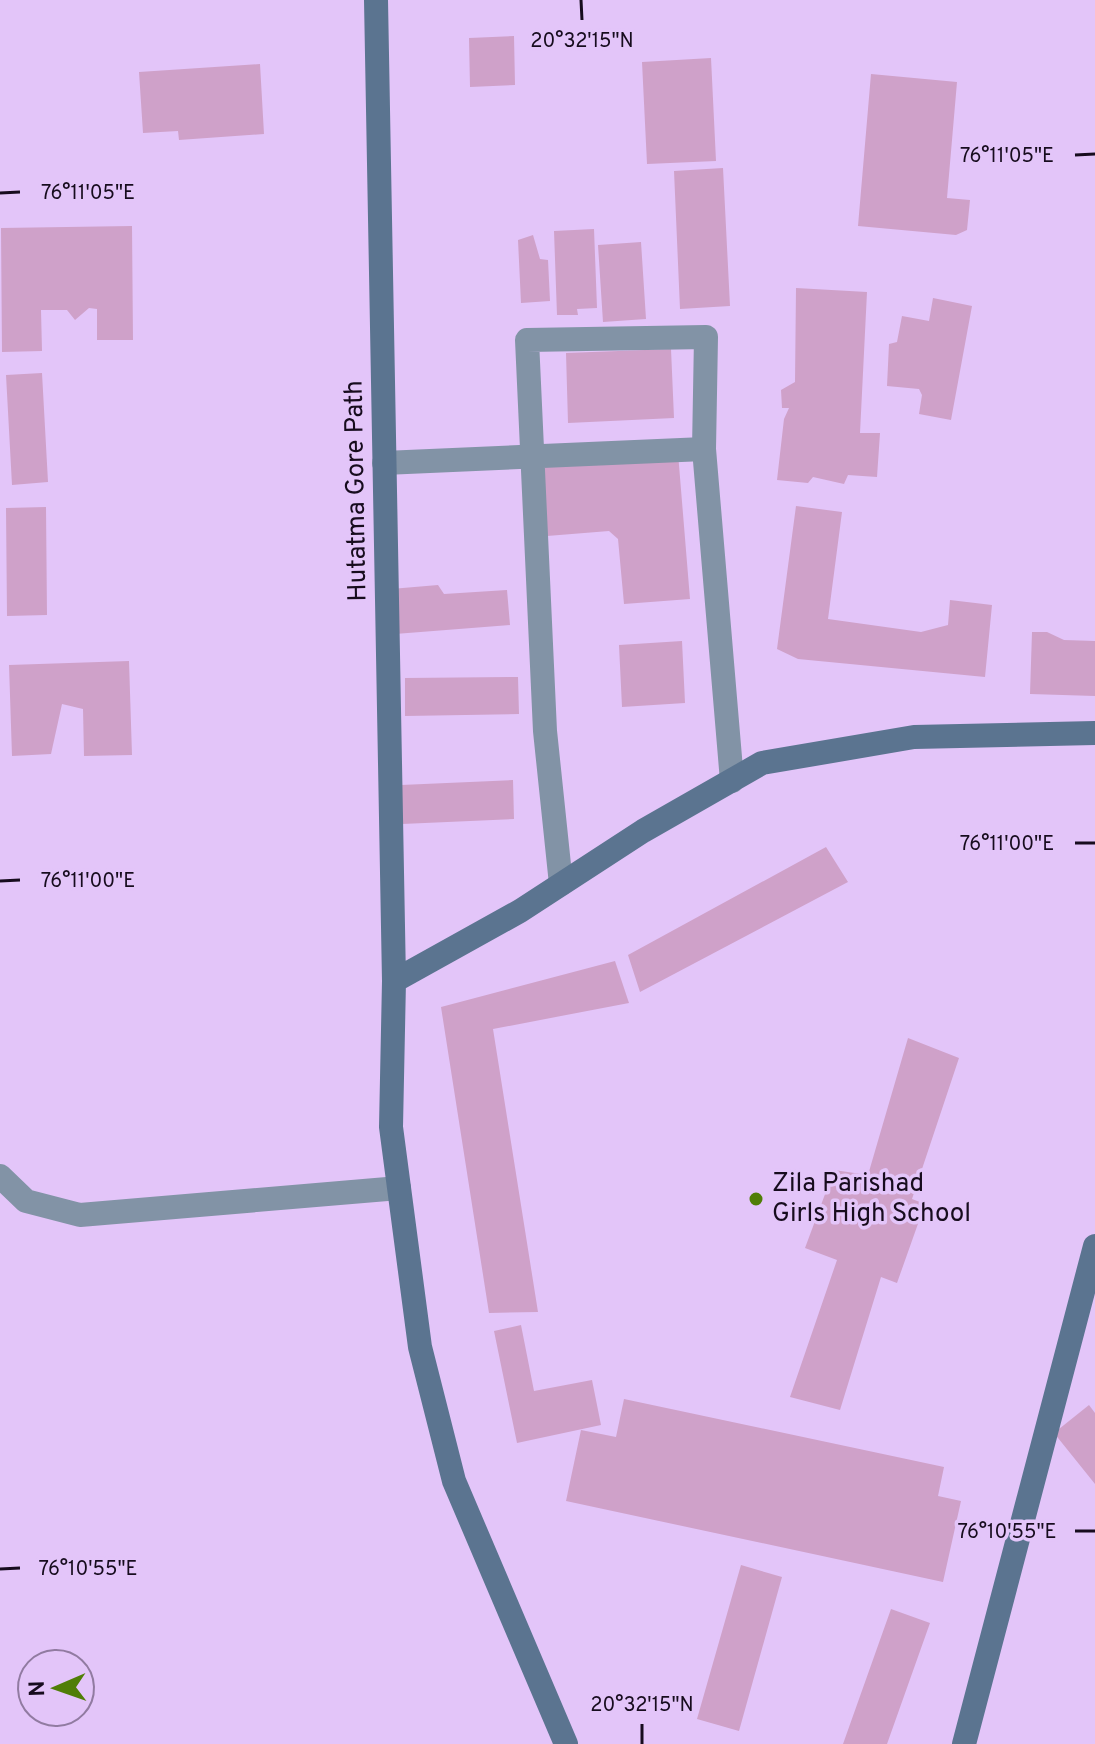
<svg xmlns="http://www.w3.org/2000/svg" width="1095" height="1744" viewBox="0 0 1095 1744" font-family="Overpass,sans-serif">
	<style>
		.building { fill: #cfa1c9 }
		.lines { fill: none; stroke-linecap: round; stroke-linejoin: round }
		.street { stroke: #8293a6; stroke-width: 24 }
		.secondary { stroke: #5b7490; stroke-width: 24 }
		.ticks { fill: none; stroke: #170c1e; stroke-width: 3 }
		.poi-dot { fill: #507e07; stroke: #e3c5f9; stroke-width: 3 }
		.labels { text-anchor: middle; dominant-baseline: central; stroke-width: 7; stroke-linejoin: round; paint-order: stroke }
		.street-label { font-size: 26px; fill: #170c1e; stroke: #e3c5f9 }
		.poi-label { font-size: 26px; fill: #170c1e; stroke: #e3c5f9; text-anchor: start }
		.ticks-label { font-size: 20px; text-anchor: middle; fill: #170c1e; stroke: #e3c5f9; stroke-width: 7; stroke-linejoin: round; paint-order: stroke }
	</style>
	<rect width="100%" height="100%" fill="#e3c5f9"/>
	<path class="building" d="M514,36L515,85L470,87L469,38Z
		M711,58L716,161L647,164L642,62Z
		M260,64L264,134L179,140L178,131L143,133L139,72Z
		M871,74L957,82L947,198L970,200L967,230L956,235L858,226Z
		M723,168L730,306L680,309L674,171Z
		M132,226L133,340H97V309L89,308L75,320L67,310H41L42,351L2,352L1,228Z
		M594,229L597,308L577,309L578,315H557L554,231Z
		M533,235L540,259L548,260L550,301L521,303L518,240Z
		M641,242L646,319L603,322L598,245Z
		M796,288L867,292L860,433H880L877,477L848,475L844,484L813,477L808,483L777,480L784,419L789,408H782L781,390L795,382Z
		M933,298L972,306L951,420L919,414L922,395L919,389L887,386L889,344L897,342L902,316L929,321Z
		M671,349L674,418L568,423L566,353Z
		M42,373L48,482L12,485L6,375Z
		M678,453L690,599L624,604L618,539L609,531L547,536L541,465Z
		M796,506L842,512L828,619L921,632L948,625L950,600L992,605L985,677L798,659L777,649Z
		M46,507L47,615L7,616L6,508Z
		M438,585L444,594L507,590L510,625L395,634L391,589Z
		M1032,632H1047L1064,640L1095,641V696L1030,694Z
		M682,641L685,703L622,707L619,645Z
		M129,661L132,755L84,756L83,709L62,704L51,754L12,756L9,665Z
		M518,677L519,714L405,716V678Z
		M513,780L514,819L402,824L401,785Z
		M826,847L848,882L640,992L628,955Z
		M615,961L629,1003L493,1029L538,1312L489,1313L441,1007Z
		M908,1038L959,1058L912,1199L925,1204L897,1283L881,1277L840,1410L790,1397L837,1260L805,1248L834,1170L868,1175Z
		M521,1325L534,1391L592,1380L601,1425L517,1443L494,1331Z
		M624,1399L944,1467L938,1496L961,1501L943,1582L566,1501L581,1430L616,1437Z
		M1089,1405L1095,1413V1484L1054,1433Z
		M741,1565L782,1577L739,1731L697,1719Z
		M891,1609L930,1623L887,1744H843Z"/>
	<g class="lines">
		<path class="street" d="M384,463L704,449
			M561,884L545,731L527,340L706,337L704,449L732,781
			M0,1176L26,1201L80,1215L399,1188"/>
		<path class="secondary" d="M376,0L394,981
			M566,1744L454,1481L420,1347L391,1127L394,981L520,911L643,831L762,763L914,737L1095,733
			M964,1744L1095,1246"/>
	</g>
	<path class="ticks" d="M581,0L582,20M1075,155L1095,154M0,193L20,192M1075,843H1095M0,881L20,880M1075,1531H1095M0,1569L20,1568M642,1724V1744"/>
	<circle class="poi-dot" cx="756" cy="1199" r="8"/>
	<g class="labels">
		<g class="street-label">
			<text transform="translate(357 491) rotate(-91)">Hutatma Gore Path</text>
		</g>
		<g class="poi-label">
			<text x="772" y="1184">Zila Parishad<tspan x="772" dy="30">Girls High School</tspan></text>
		</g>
	</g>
	<g class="ticks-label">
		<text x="582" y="47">20°32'15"N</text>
		<text x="1007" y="162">76°11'05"E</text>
		<text x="88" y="199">76°11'05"E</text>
		<text x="1007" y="850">76°11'00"E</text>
		<text x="88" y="887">76°11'00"E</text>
		<text x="1007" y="1538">76°10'55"E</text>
		<text x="88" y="1575">76°10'55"E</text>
		<text x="642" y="1711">20°32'15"N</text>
	</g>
	<g transform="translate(56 1688) rotate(268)"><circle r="38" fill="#e3c5f9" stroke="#917ba1" stroke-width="2"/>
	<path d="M0-6L14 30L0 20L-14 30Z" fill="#507e07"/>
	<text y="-12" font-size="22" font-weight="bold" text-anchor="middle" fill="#170c1e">N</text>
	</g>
</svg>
